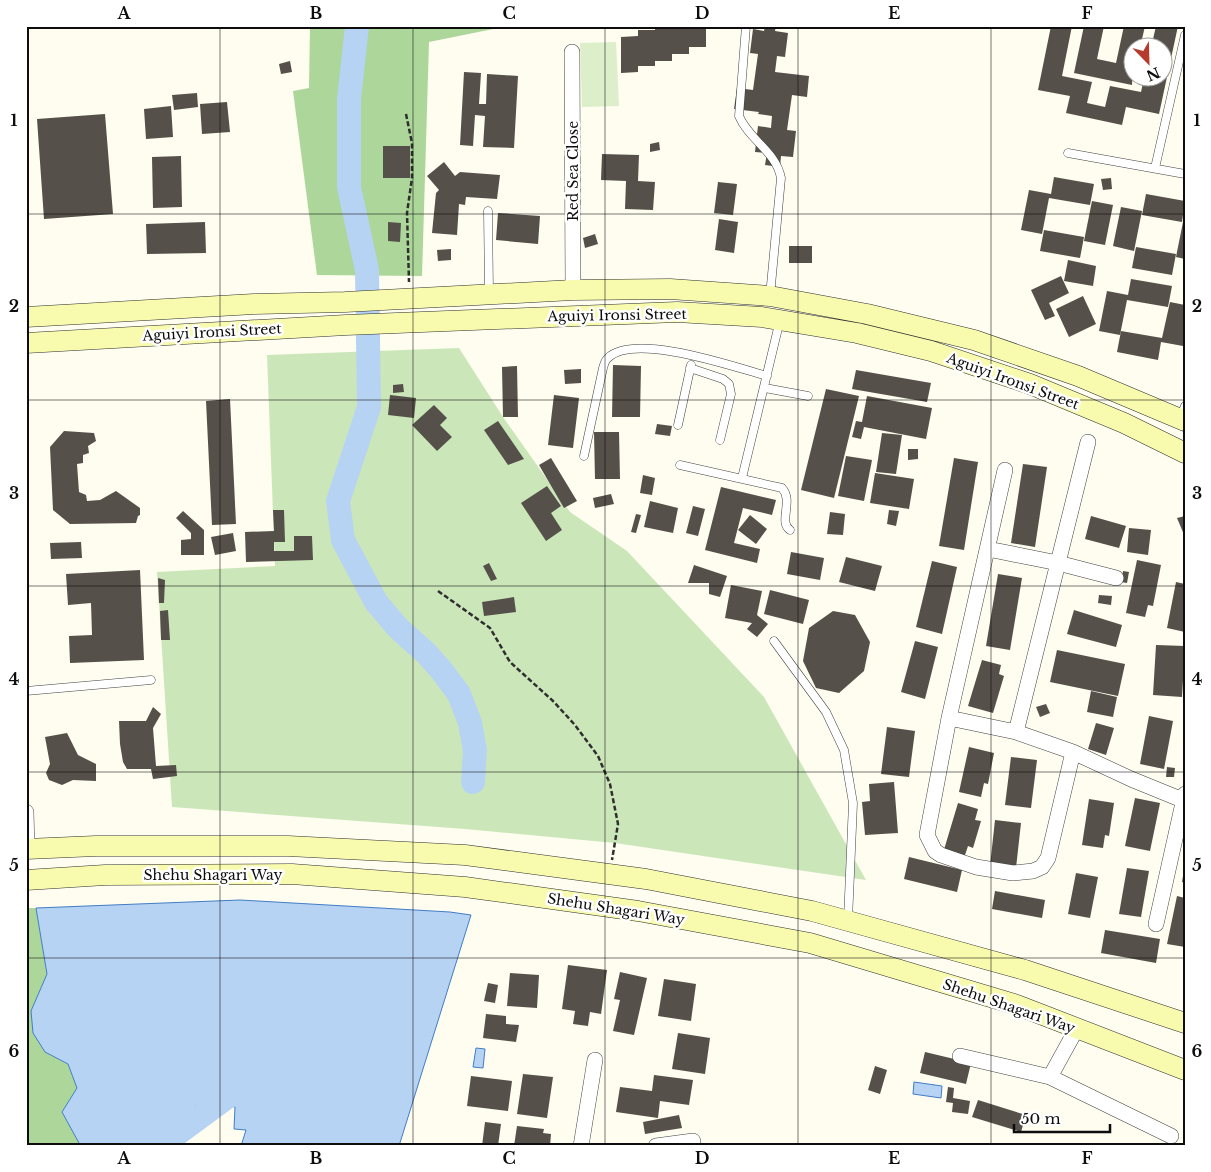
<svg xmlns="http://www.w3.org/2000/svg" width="1211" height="1172" viewBox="0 0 1211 1172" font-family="'Libre Baskerville',serif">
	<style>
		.green { fill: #cbe7ba }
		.forest { fill: #acd69a }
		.pitch { fill: #ddeecb }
		.water { fill: #b6d3f3; stroke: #417dc6 }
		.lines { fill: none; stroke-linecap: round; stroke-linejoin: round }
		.river { stroke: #b6d3f3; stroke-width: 24 }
		.building { fill: #55504a }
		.service-casing { stroke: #404040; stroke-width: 9 }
		.minor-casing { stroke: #404040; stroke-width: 16 }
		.secondary-casing { stroke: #2f2f2f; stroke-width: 21 }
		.path { stroke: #2f2f2f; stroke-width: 2.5; stroke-dasharray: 5 2.5; stroke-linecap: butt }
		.service { stroke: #fff; stroke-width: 8 }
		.minor { stroke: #fff; stroke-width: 15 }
		.secondary { stroke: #f8faad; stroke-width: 20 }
		.grid { fill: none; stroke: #0d0d0d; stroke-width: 1; stroke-opacity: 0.55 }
		.labels { text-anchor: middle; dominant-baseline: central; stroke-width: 5; stroke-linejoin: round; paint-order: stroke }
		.street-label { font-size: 14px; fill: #0d0d0d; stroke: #fff }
		.neatline { fill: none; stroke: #0d0d0d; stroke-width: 2 }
		.grid-label { font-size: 16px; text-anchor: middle; font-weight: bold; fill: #0d0d0d }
	</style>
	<rect width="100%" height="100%" fill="#fefdef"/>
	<path class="green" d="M459,348L503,417L570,512L627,551L764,697L866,880L615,843L465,829L172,807L157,572L275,566L267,355Z"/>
	<path class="forest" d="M310,26H508L429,42L422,276L317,275L293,91L309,88Z
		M26,908H36L47,974L31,1011L45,1052L68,1064L77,1088L62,1112L79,1143L76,1146H26Z"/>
	<path class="pitch" d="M616,42L619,106L582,107L580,43Z"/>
	<path class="water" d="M240,900L450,912L471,915L399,1146H241L246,1130L234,1129L235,1107L212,1101L195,1106V1128L157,1146H76L79,1143L62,1112L77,1088L68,1064L45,1052L33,1033L31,1011L47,974L36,908Z
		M476,1048L485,1049L483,1068L473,1067Z
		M914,1082L942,1086L941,1098L913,1094Z"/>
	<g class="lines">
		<path class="river" d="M357,26L349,99V187L367,270L369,407L338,501L343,540L376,602L398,628L426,653L442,671L459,694L470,723L475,751L473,782
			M157,1146L166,1142L238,1089L243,1081"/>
	</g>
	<path class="building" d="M655,26H706V47H689V54H672V61H655V66H638V72L621,73V37L638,36V30H655Z
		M765,26H776L775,31L788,33L785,57L777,56L775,72L809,76L807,97L792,95L787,130L796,131L793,157L781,156L780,167L765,165L767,153L755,152L758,126L771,128L772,116L758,114L759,112L734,109L737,88L753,90L758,54L750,53L753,29L764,31Z
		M1051,26H1072L1062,76L1092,82L1087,103L1105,107L1110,86L1141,92L1144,78H1164V48H1151L1156,26H1178L1159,114L1126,107L1122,125L1066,113L1070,96L1038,90Z
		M1084,26H1104L1097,59L1116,63L1124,26H1145L1140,48H1134L1132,85L1074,73Z
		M290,61L292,72L281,74L279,64Z
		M464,72L481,73L479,104H486L487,74L518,76L514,148L483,147L485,116L475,115L473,146L460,145Z
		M197,93L198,107L174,110L172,95Z
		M227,102L230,132L202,134L200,104Z
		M171,106L173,137L146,139L144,109Z
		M105,114L113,214L44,219L37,119Z
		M659,142L660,150L650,152V144Z
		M383,146H410V178H383Z
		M602,154L639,155L638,181L655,182L653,210L625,209L626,181L601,180Z
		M181,156L182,207L153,208L152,157Z
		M444,162L455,176L460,172L500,175L497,199L466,197L465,205L459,204L457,235L432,233L436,193L439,190L427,176Z
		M1054,177L1094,184L1090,205L1049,198L1042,234L1021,230L1029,190L1051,194Z
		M1111,178L1112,189L1103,190L1101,179Z
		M718,182L737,184L733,215L714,213Z
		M1146,194L1185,201L1182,222L1142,215Z
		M1092,201L1113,205L1105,245L1084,241Z
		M1121,207L1142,211L1134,251L1113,246Z
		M498,213L540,216L538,244L496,240Z
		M1184,217L1185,218V259L1176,257Z
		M719,219L738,222L734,253L715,250Z
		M205,222L206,253L147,254L146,224Z
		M388,222L401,223L400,242L388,241Z
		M1044,230L1084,237L1080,258L1040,251Z
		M595,234L598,244L585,248L583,238Z
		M789,246H812V263H789Z
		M1136,247L1176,254L1172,275L1132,268Z
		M451,249V260L438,261L437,250Z
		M1068,260L1096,266L1093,286L1064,281Z
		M1061,276L1069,293L1049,303L1055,316L1045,320L1031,290Z
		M1131,279L1172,286L1168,307L1127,300L1120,335L1099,331L1107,291L1128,295Z
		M1083,296L1096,324L1069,337L1056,309Z
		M1170,302L1185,305V336L1183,346L1161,342L1158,360L1117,352L1121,331L1162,338Z
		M613,365L641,366L640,417H612Z
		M517,366L518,417H503L502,367Z
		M581,369V383L565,384L564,370Z
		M856,370L931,383L927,402L852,389Z
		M403,384L404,392L393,393V385Z
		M826,389L859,396L834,498L801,490Z
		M390,395L416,398L414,418L388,415Z
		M554,395L579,398L573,448L548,445Z
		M867,396L932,408L926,439L864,427L861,439L852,437L856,421L862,422Z
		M230,399L236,524L212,525L206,401Z
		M434,405L447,418L440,425L452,437L437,451L412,425Z
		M498,421L524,459L508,465L484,430Z
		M657,424L672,426L670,436L655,434Z
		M64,431L94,433L96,441L88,446L89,453L83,455V463L77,464L79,492L86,495L87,501L100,500L116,491L140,508V515L138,516L136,523L70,524L53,510L50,447Z
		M594,432H619L620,479H595Z
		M882,433L902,435L896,474L876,472Z
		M908,449H918V459L908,460Z
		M846,456L872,460L864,501L838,496Z
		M551,458L577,501L564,508L539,465Z
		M954,458L978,462L964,550L939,546Z
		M1023,464L1047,467L1035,547L1011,543Z
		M875,473L914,479L909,509L870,503Z
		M643,475L655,478L652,495L640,493Z
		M547,486L561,506L551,513L562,530L546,541L521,503Z
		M721,487L776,500L772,515L743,508L734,543L760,549L757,563L705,550Z
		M611,494L614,504L595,508L593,498Z
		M650,501L678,508L673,533L644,527Z
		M693,506L705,509L698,536L686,533Z
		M273,510H284L285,542H274V551H294V536H312L313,560L246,562L245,532L274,531Z
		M889,510L899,511L896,526L887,524Z
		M183,511L204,530V555H181V540L191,539V533L176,518Z
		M830,512L845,514L843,535L827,534Z
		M636,514L641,515L636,533L631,532Z
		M750,515L767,529L756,544L738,530Z
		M1091,516L1126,526L1119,548L1085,539Z
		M1185,516V537L1177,518Z
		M1129,528L1151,530L1148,555L1127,552Z
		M233,533L236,551L215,555L211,537Z
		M81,542L82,558L51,559L50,543Z
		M791,552L824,558L820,580L787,574Z
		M846,557L882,566L875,591L839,582Z
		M1137,560L1161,565L1153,606L1148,605L1145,617L1126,613Z
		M932,561L957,567L942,634L916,627Z
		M489,563L497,579L491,581L483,566Z
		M694,565L727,576L720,597L709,594V583H688Z
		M140,570L144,660L70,663L69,636L92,635L91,603L68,605L66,574Z
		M1123,571L1129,572L1127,583L1121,582Z
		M998,574L1022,578L1010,650L986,646Z
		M158,578L165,580L164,603H159Z
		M1176,582L1185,584V632L1167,628Z
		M731,585L762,591L757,615L768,624L757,637L747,629L752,623L725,618Z
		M770,590L809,600L803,624L764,614Z
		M1099,595L1112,596L1111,605L1098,603Z
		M514,597L516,612L484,616L482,602Z
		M168,610L170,640H161L160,611Z
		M1074,610L1122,625L1116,647L1067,634Z
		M833,611L855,615L870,642L864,671L839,693L816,688L803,661L809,628Z
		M915,641L938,647L925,699L901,692Z
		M1156,645L1185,646L1182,697L1153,695Z
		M1057,650L1125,664L1118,696L1050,682Z
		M982,660L1001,665L999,674L1004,676L993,713L968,706Z
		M1091,691L1117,697L1113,717L1087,712Z
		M1046,704L1050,713L1040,717L1036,707Z
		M153,707L161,714L153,728L156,766L176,765L177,776L153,779L151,769H127L123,762L120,744L119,721H146Z
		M1149,716L1173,721L1164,769L1140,764Z
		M1096,723L1114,728L1106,755L1088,749Z
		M887,727L915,731L909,777L881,774Z
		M67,733L78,755L96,764V781L73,780L62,785L49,780L46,773L50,764L45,737Z
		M969,747L994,753L988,784L984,783L981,797L959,792Z
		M1011,757L1037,760L1031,808L1005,805Z
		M1167,767L1175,768L1174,777H1166Z
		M894,782L898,833L865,835L862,802L870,801L869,784Z
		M1135,798L1160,803L1150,851L1125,846Z
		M1089,799L1114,803L1109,836L1105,835L1103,848L1082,845Z
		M958,803L978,809L975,820L981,821L973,848L968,846L964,858L943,853Z
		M995,820L1021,823L1016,868L990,866Z
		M909,857L962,870L957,892L904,879Z
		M1127,868L1149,871L1141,917L1119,914Z
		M1184,870L1185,871V883L1182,882Z
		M1076,873L1098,877L1090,918L1068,914Z
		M995,891L1045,900L1042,918L992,909Z
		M1177,896L1185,898V947L1167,944Z
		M1105,930L1160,939L1156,963L1101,953Z
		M568,965L607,970L601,1014L590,1012L588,1026L573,1024L575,1011L562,1009Z
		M620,972L647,978L634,1035L613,1031L620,1000L614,999Z
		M510,973L539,975L537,1008L507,1006Z
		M664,979L696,984L691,1021L658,1016Z
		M488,983L498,985L495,1003L484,1001Z
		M486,1014L506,1016V1024L519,1025L516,1042L483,1038Z
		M678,1033L710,1038L705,1074L672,1069Z
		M925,1052L971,1063L966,1084L920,1073Z
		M875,1066L887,1070L880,1094L868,1090Z
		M523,1074L553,1077L547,1118L517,1114Z
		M654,1075L693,1080L689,1105L660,1101L658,1118L616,1112L620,1087L652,1091Z
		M471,1076L512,1081L508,1111L467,1106Z
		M948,1087L954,1088L953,1098L970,1101L968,1114L952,1112L953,1103L946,1102Z
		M978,1100L1026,1115L1021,1132L972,1117Z
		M679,1115L682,1128L645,1134L643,1122Z
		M485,1122L501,1124L498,1146H482Z
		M517,1126L544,1129L543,1133L551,1134L550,1146H514Z"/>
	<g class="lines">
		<g class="service-casing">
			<path id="service" d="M746,26L739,116C749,140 776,151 781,178L770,296
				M1068,153L1185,174
				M1155,168L1185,35
				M488,211L489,293
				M690,368L723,379L729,384L731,394L720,440
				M765,388L808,396
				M1180,418L1185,406
				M678,425L691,365
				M584,456L603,368C604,365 605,360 608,358C634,332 735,367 767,376
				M680,465L782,488C794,501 778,522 790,530
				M742,478L780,320
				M774,641L826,712L844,750L853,803L848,920
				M26,691L151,680"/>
		</g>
		<g class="minor-casing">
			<path id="minor" d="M572,52L573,290
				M1005,470L949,718L927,835L935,851L941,855L976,867L1013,873L1033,871L1042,867L1048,858L1073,752
				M988,549L1058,563L1116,578
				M949,718L1016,732L1073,752L1131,779L1185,801
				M1016,732L1088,442
				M26,812L27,849
				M1156,924L1185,794
				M1077,1028L1050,1077L1171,1136
				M960,1056L1050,1077
				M581,1146L595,1060
				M656,1146L693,1141"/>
		</g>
		<g class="secondary-casing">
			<path id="secondary" d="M26,317L254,304L345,302L573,290L670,289L770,296L867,314L974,340L1078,376L1185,421
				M26,343L346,325L677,312L762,317L857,333L931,351L1030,384L1124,423L1185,453
				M26,849L96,846H288L465,855L646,879L812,911L1025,970L1185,1023
				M26,880L105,875L292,874L465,887L638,911L810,943L1017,1005L1185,1070"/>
		</g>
		<path class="path" d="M406,114L412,143V178L407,213L409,282
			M438,591L490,628L510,662L553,701L575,725L598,756L610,784L618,824L612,860"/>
		<use href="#service" class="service"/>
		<use href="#minor" class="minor"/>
		<use href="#secondary" class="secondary"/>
	</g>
	<path class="grid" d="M220,26V1146M413,26V1146M605,26V1146M798,26V1146M991,26V1146M26,214H1185M26,400H1185M26,586H1185M26,772H1185M26,958H1185"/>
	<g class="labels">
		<g class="street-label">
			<text transform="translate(573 171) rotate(-90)">Red Sea Close</text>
			<text transform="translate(617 315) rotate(-1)">Aguiyi Ironsi Street</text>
			<text transform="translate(212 332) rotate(-3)">Aguiyi Ironsi Street</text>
			<text transform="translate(1013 381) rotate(20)">Aguiyi Ironsi Street</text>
			<text x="213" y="875">Shehu Shagari Way</text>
			<text transform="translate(616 909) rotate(9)">Shehu Shagari Way</text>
			<text transform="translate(1009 1006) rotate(19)">Shehu Shagari Way</text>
		</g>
	</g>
	<rect width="1211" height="1172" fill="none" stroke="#ffffff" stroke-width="55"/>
	<g transform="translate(1148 62) rotate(157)"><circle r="24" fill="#ffffff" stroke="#9e9e9e"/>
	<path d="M0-4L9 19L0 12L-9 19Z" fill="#b63a2d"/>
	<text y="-8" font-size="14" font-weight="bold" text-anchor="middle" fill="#0d0d0d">N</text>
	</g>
	<path d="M1014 1124v8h96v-8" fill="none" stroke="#0d0d0d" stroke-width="2.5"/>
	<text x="1021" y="1124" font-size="15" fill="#0d0d0d" stroke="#ffffff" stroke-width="4" paint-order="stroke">50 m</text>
	<rect x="28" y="28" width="1156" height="1116" class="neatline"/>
	<g class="grid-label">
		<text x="124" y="19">A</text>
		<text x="316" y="19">B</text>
		<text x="509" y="19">C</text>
		<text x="702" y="19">D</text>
		<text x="894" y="19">E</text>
		<text x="1087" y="19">F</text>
		<text x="14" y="126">1</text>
		<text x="1197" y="126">1</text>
		<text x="14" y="312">2</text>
		<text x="1197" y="312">2</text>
		<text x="14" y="499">3</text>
		<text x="1197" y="499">3</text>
		<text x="14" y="685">4</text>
		<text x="1197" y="685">4</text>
		<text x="14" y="871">5</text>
		<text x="1197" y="871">5</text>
		<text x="14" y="1057">6</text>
		<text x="1197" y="1057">6</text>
		<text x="124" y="1164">A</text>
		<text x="316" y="1164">B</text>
		<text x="509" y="1164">C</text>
		<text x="702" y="1164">D</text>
		<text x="894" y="1164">E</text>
		<text x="1087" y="1164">F</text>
	</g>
</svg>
